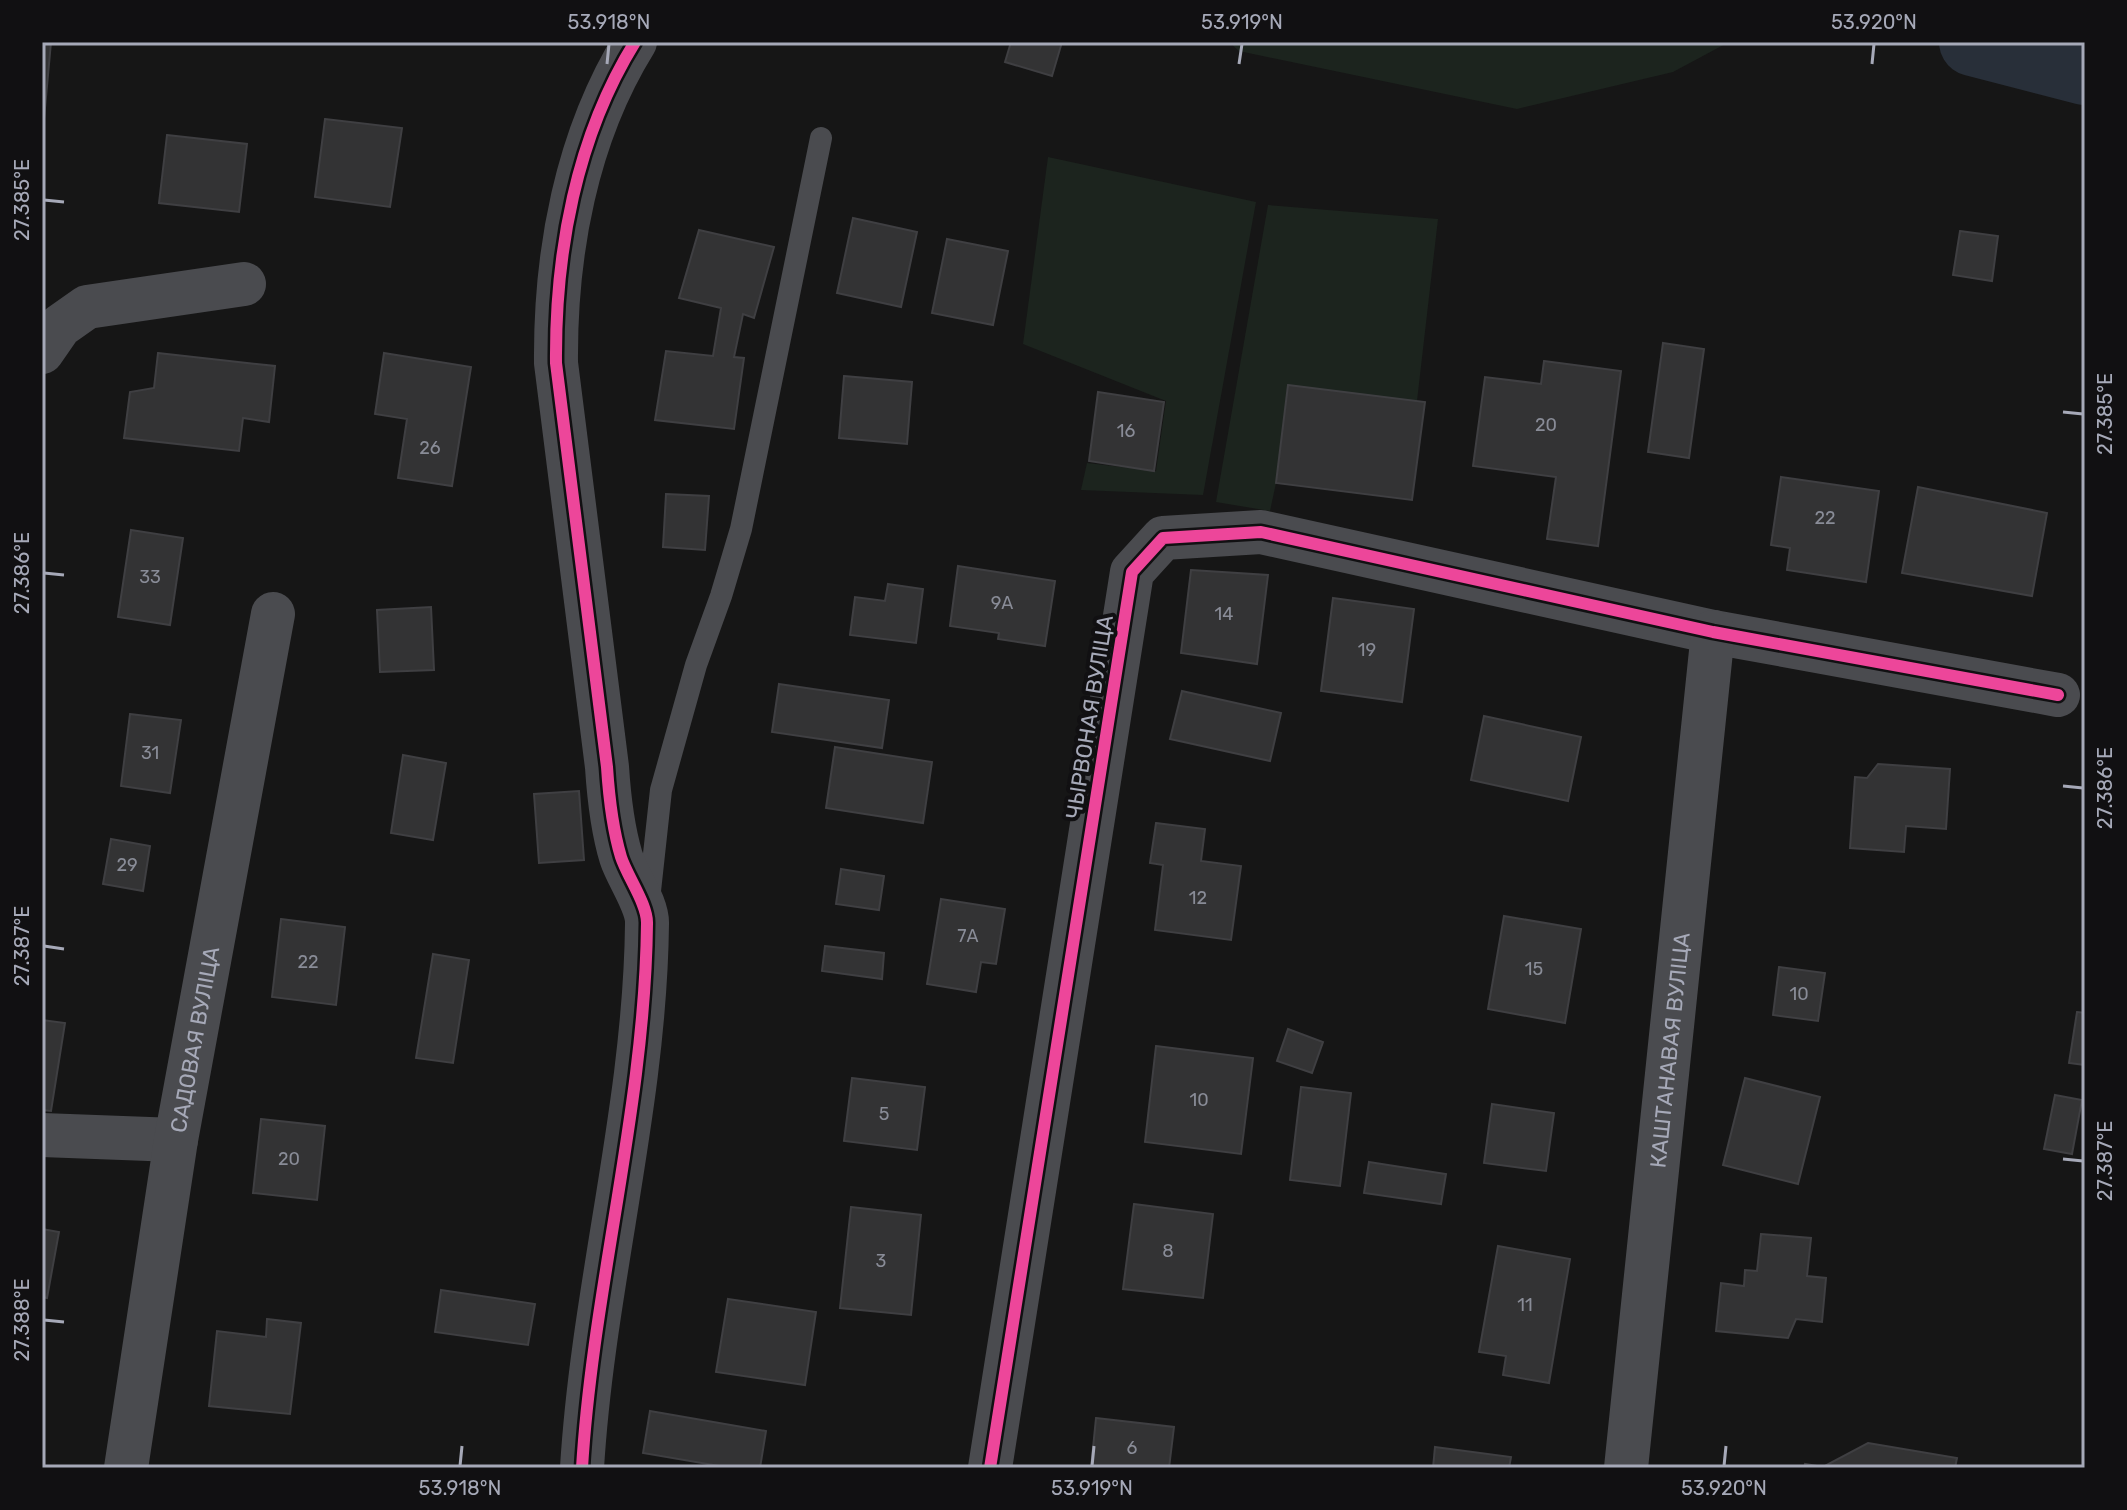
<svg xmlns="http://www.w3.org/2000/svg" width="2127" height="1510" viewBox="0 0 2127 1510" font-family="Rubik,sans-serif">
  <style>
    .green { fill: #1c241e }
    .lines { fill: none; stroke-linecap: round; stroke-linejoin: round }
    .river { stroke: #282f39; stroke-width: 68 }
    .building { fill: #333334; stroke: #3f3f42; stroke-width: 2 }
    .lane { stroke: #4a4b4f; stroke-width: 22 }
    .street { stroke: #4a4b4f; stroke-width: 44 }
    .cycleway-casing { stroke: #111012; stroke-width: 17 }
    .cycleway { stroke: #ed469a; stroke-width: 12 }
    .ticks { fill: none; stroke: #a6a9b8; stroke-width: 3 }
    .labels { text-anchor: middle; stroke-width: 8; stroke-linejoin: round; paint-order: stroke }
    .number-label { font-size: 18px; fill: #898c97 }
    .street-label { font-size: 22px; fill: #a6a9b8; stroke: #111012 }
    .neatline { fill: none; stroke: #a6a9b8; stroke-width: 3 }
    .ticks-label { font-size: 20px; text-anchor: middle; fill: #a6a9b8 }
  </style>
  <rect width="100%" height="100%" fill="#161616"/>
  <!-- green -->
  <path class="green" d="M1229,42h500l-56,30 -156,37 -278,-58z
    M1048,157l208,45 -53,293 -122,-5 6,-27 69,8 10,-70 -143,-57z
    M1268,205l170,14 -21,182 -129,-15 -12,97 -6,28 -54,-9z"/>
  <g class="lines">
    <!-- river -->
    <path class="river" d="M1973,42l112,29"/>
  </g>
  <!-- building -->
  <path class="building" d="M42,42h9l-9,99z
    M1011,42h51l-10,34 -47,-14z
    M325,119l77,9 -12,79 -75,-10z
    M167,135l80,9 -8,68 -80,-9z
    M853,218l64,14 -16,75 -64,-14z
    M699,230l75,17 -20,71 -11,-4 -9,43 10,1 -10,71 -79,-9 11,-69 47,5 8,-48 -42,-10z
    M1960,231l38,5 -6,45 -39,-6z
    M947,239l61,12 -15,74 -61,-12z
    M1663,343l41,6 -15,109 -41,-6z
    M158,353l117,13 -6,56 -26,-4 -4,33 -115,-13 6,-46 24,-4z
    M384,353l87,14 -19,119 -54,-8 9,-59 -32,-5z
    M1544,361l77,10 -23,175 -51,-7 9,-62 -83,-11 12,-89 56,7z
    M844,376l68,6 -5,62 -68,-6z
    M1288,385l137,17 -13,98 -136,-17z
    M1098,392l66,10 -10,69 -65,-10z
    M1781,477l98,14 -13,91 -79,-12 3,-22 -19,-3z
    M1918,487l129,26 -15,83 -130,-23z
    M666,494l43,2 -4,54 -42,-3z
    M131,530l52,8 -13,87 -52,-8z
    M958,566l97,15 -10,65 -47,-7 1,-6 -49,-7z
    M1191,570l77,5 -11,89 -76,-11z
    M888,584l35,5 -7,54 -66,-8 5,-38 30,4z
    M1333,598l81,11 -12,93 -81,-11z
    M431,607l3,63 -54,2 -3,-62z
    M779,684l110,16 -7,48 -110,-16z
    M1182,691l99,22 -11,48 -100,-22z
    M130,714l51,6 -11,73 -49,-7z
    M1484,716l97,21 -13,64 -97,-21z
    M835,747l97,15 -9,61 -97,-15z
    M403,755l43,8 -13,77 -42,-7z
    M1878,764l72,5 -4,60 -40,-3 -2,26 -54,-4 5,-71 12,1z
    M579,791l5,69 -45,3 -5,-69z
    M1156,823l49,6 -4,32 40,5 -10,74 -76,-10 8,-65 -13,-2z
    M111,839l39,7 -7,45 -40,-7z
    M841,869l43,7 -5,34 -43,-6z
    M941,899l64,10 -9,55 -15,-2 -5,30 -49,-8z
    M1504,916l77,13 -16,94 -77,-14z
    M281,919l64,8 -9,78 -64,-8z
    M825,946l59,7 -2,26 -60,-8z
    M433,954l36,6 -16,103 -37,-5z
    M1779,967l46,6 -7,48 -45,-6z
    M2077,1012l8,1v52l-16,-2z
    M42,1020l23,3 -14,88 -9,-1z
    M1288,1029l35,13 -11,31 -35,-12z
    M1156,1046l97,12 -12,96 -96,-12z
    M852,1078l73,9 -8,63 -73,-9z
    M1745,1078l75,19 -22,87 -75,-19z
    M1301,1087l50,6 -11,93 -50,-6z
    M2055,1095l27,5 -10,54 -28,-5z
    M1492,1104l62,9 -8,58 -62,-8z
    M261,1119l64,7 -8,74 -64,-7z
    M1369,1162l77,12 -5,30 -77,-11z
    M1134,1204l79,10 -10,84 -80,-9z
    M851,1207l70,8 -10,100 -71,-7z
    M42,1229l17,3 -12,66 -5,-1z
    M1761,1234l50,4 -4,38 19,2 -4,44 -26,-3 -8,19 -72,-7 5,-48 23,3 1,-16 12,1z
    M1498,1246l72,13 -21,124 -46,-8 3,-19 -27,-4z
    M441,1290l94,14 -7,41 -93,-13z
    M728,1299l88,13 -11,73 -89,-13z
    M267,1319l34,4 -11,91 -81,-8 8,-75 49,6z
    M650,1411l116,20 -6,37h-29l-88,-15z
    M1096,1418l78,9 -5,41h-78z
    M1868,1443l89,15 -2,10h-151l1,-4 18,3z
    M1435,1447l76,10 -2,11h-76z"/>
  <g class="lines">
    <!-- lane -->
    <path class="lane" d="M649,900l12,-110 35,-125 25,-69 20,-67 80,-391"/>
    <!-- street -->
    <g class="street">
      <path d="M42,352l18,-26 27,-19 157,-23"/>
      <path d="M42,1135l134,5"/>
      <path id="s1" d="M126,1468l50,-328 97,-526"/>
      <path d="M582,1468c11,-182 63,-361 65,-544 1,-19 -20,-48 -26,-67 -9,-30 -12,-59 -14,-90l-51,-404c-1,-110 20,-226 79,-321"/>
      <path d="M990,1468l142,-896 31,-34 98,-6 452,100 345,63"/>
      <path id="s2" d="M1626,1468l87,-836"/>
    </g>
    <defs>
      <path id="cycleway" d="M582,1468c11,-182 63,-361 65,-544 1,-19 -20,-48 -26,-67 -9,-30 -12,-59 -14,-90l-51,-404c-1,-110 20,-226 79,-321
        M990,1468l142,-896 31,-34 98,-6 452,100 345,63"/>
    </defs>
    <!-- cycleway casing -->
    <use href="#cycleway" class="cycleway-casing"/>
    <!-- cycleway -->
    <use href="#cycleway" class="cycleway"/>
  </g>
  <!-- ticks -->
  <path class="ticks" d="M607,64l2,-20M1239,64l3,-20M1872,64l2,-20M44,200l20,2M2063,412l20,2M44,573l20,2M2063,786l20,2M44,946l20,3M2063,1159l20,2M44,1320l20,2M460,1466l2,-20M1092,1466l2,-20M1724,1466l2,-20"/>
  <g class="labels">
    <!-- number labels -->
    <g class="number-label">
      <text x="1546" y="431">20</text>
      <text x="1126" y="437">16</text>
      <text x="430" y="454">26</text>
      <text x="1825" y="524">22</text>
      <text x="150" y="583">33</text>
      <text x="1002" y="609">9А</text>
      <text x="1224" y="620">14</text>
      <text x="1367" y="656">19</text>
      <text x="150" y="759">31</text>
      <text x="127" y="871">29</text>
      <text x="1198" y="904">12</text>
      <text x="968" y="942">7А</text>
      <text x="308" y="968">22</text>
      <text x="1534" y="975">15</text>
      <text x="1799" y="1000">10</text>
      <text x="1199" y="1106">10</text>
      <text x="884" y="1120">5</text>
      <text x="289" y="1165">20</text>
      <text x="1168" y="1257">8</text>
      <text x="881" y="1267">3</text>
      <text x="1525" y="1311">11</text>
      <text x="1132" y="1454">6</text>
    </g>
    <!-- street labels -->
    <g class="street-label">
      <text transform="translate(1089 717) rotate(-81)" y="8">ЧЫРВОНАЯ ВУЛІЦА</text>
      <text dy="8" stroke="none"><textPath href="#s1" startOffset="434">САДОВАЯ ВУЛІЦА</textPath></text>
      <text dy="8" stroke="none"><textPath href="#s2" startOffset="420">КАШТАНАВАЯ ВУЛІЦА</textPath></text>
    </g>
  </g>
  <!-- border -->
  <rect width="2127" height="1510" fill="none" stroke="#111012" stroke-width="88"/>
  <rect x="44" y="44" width="2039" height="1422" class="neatline"/>
  <g class="ticks-label">
    <text x="609" y="29">53.918°N</text>
    <text x="1242" y="29">53.919°N</text>
    <text x="1874" y="29">53.920°N</text>
    <text transform="translate(22 200) rotate(-90)" y="7">27.385°E</text>
    <text transform="translate(2105 414) rotate(-90)" y="7">27.385°E</text>
    <text transform="translate(22 573) rotate(-90)" y="7">27.386°E</text>
    <text transform="translate(2105 788) rotate(-90)" y="7">27.386°E</text>
    <text transform="translate(22 946) rotate(-90)" y="7">27.387°E</text>
    <text transform="translate(2105 1161) rotate(-90)" y="7">27.387°E</text>
    <text transform="translate(22 1320) rotate(-90)" y="7">27.388°E</text>
    <text x="460" y="1495">53.918°N</text>
    <text x="1092" y="1495">53.919°N</text>
    <text x="1724" y="1495">53.920°N</text>
  </g>
</svg>
